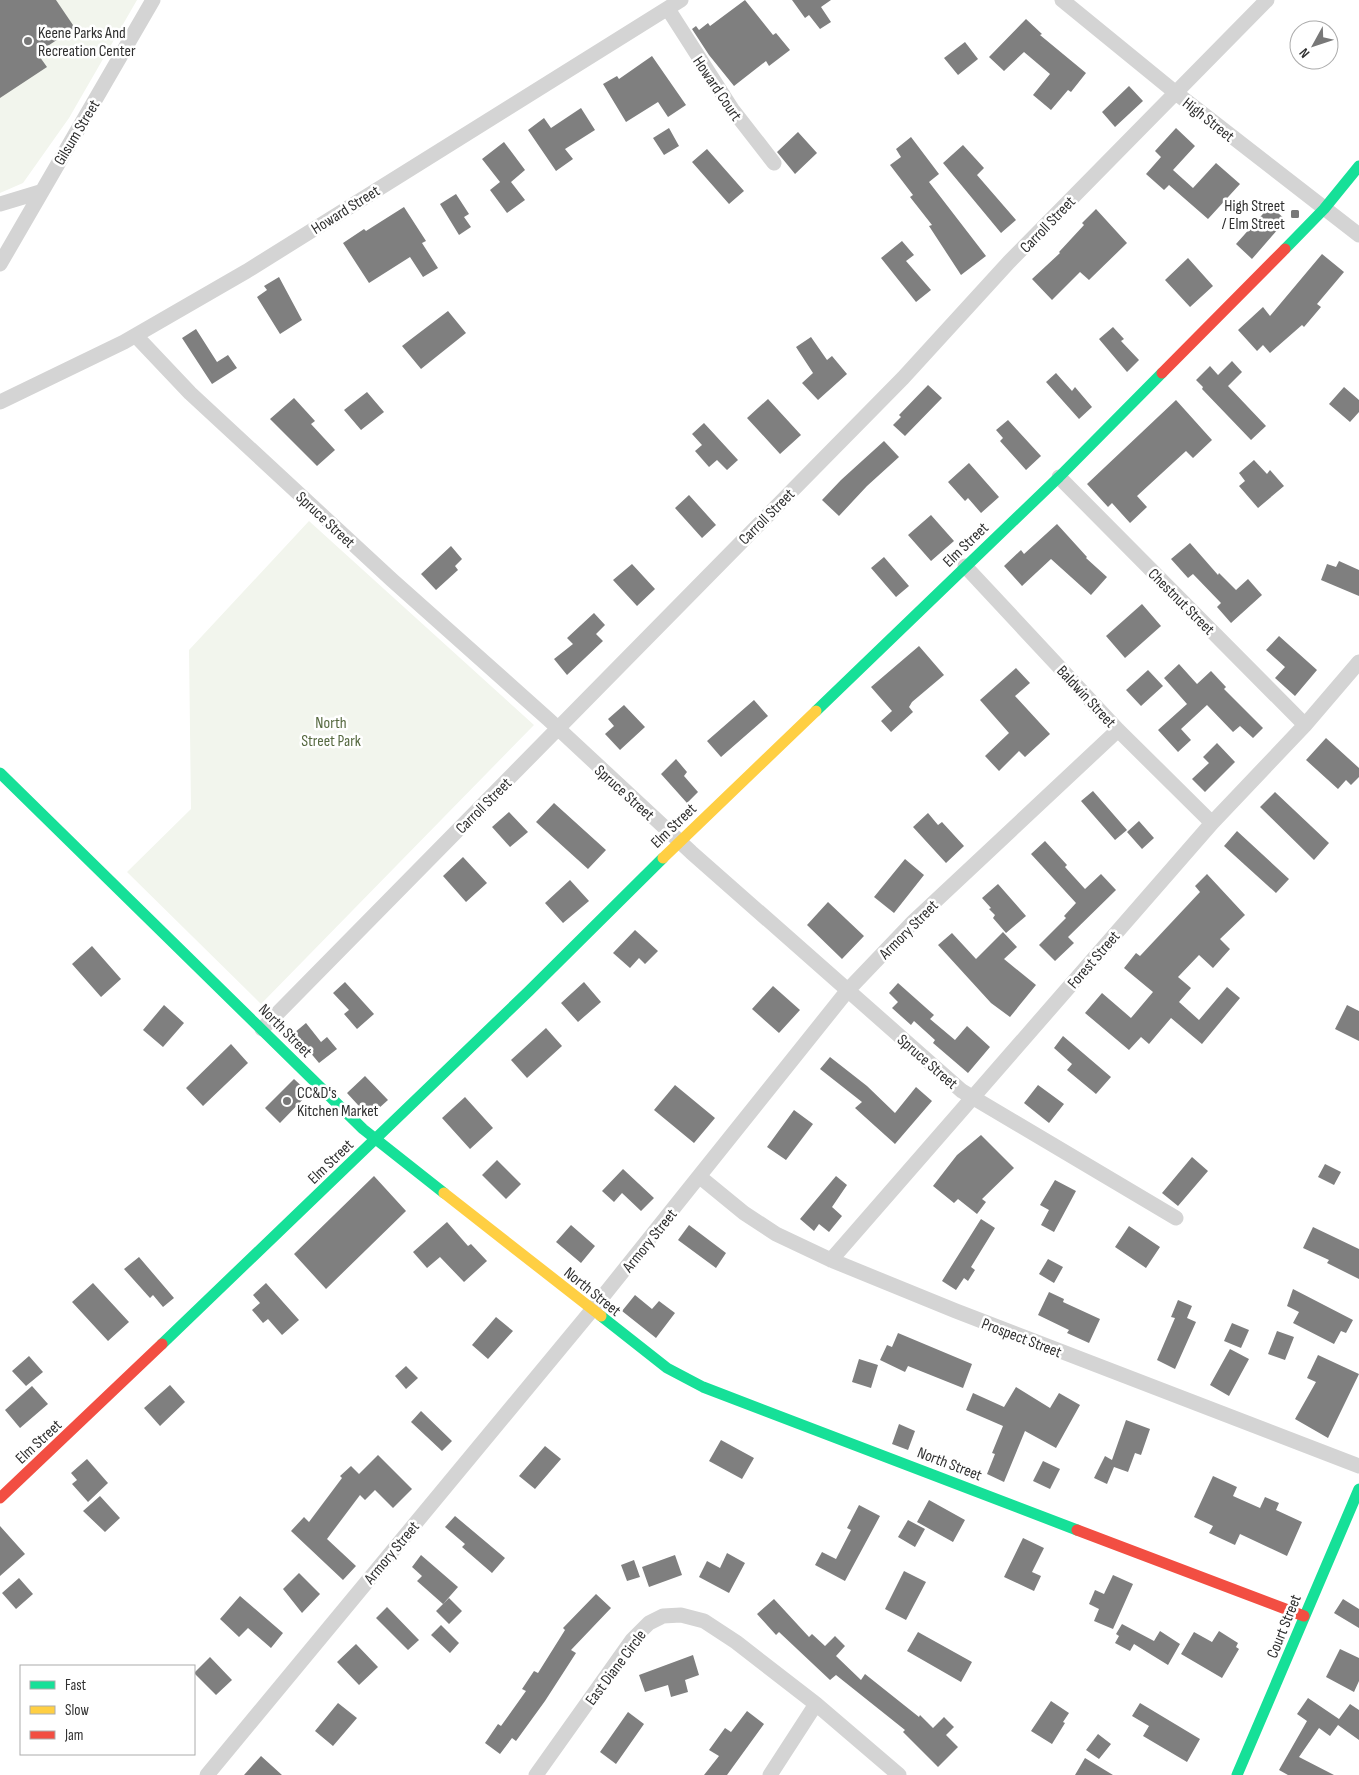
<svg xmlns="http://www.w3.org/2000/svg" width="1359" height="1775" viewBox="0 0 1359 1775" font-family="'Sofia Sans Condensed',sans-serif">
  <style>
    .green { fill: #f2f5ed }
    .building { fill: #7f7f7f }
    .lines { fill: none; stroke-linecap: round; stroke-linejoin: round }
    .street { stroke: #d4d4d4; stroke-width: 15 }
    .fast { stroke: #16e098; stroke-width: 11 }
    .slow { stroke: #ffcf43; stroke-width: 11 }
    .jam { stroke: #f24e42; stroke-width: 11 }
    .poi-dot { fill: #787878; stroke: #fff; stroke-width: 2 }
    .labels { text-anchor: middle; stroke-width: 5; stroke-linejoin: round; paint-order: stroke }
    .poi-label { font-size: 16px; fill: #303030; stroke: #fff; text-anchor: start }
    .street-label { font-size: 16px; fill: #303030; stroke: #fff }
    .park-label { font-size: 16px; fill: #566940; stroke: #fff }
  </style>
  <rect width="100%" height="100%" fill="#fff"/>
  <!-- green -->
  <path class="green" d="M0,0h137l-68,118 -46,65 -23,10z
    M309,521l225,204 -273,279 -134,-132 64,-63 -2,-159z"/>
  <!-- building -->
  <path class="building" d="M0,0h56l19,28 -38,25 10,14 -47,31z
    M745,0l28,35 3,-2 14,17 -21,16 -3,-5 -32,25 -25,-31 -17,-26 4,-3 3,4 9,-7 2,3z
    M792,0h39l-10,7 10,15 -11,7 -11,-14 -4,3z
    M1026,19l16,15 -2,1 46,38 -15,19 -3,-2 -17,20 -18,-15 17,-21 -26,-22 -20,19 -15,-14z
    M965,42l13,17 -20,16 -14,-17z
    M652,56l34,49 -18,12 -10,-15 -32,20 -23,-38 14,-8 2,3z
    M1129,86l14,15 -28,26 -13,-15z
    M581,108l14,22 -30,19 8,10 -17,12 -28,-41 16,-12 7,10z
    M669,128l10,18 -15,9 -11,-17z
    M1176,128l19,18 -22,24 20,18 23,-25 24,21 -32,35 -39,-34 -5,5 -18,-16 15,-17 -6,-6z
    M798,132l19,21 -22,21 -18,-22z
    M911,137l28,37 -10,8 57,74 -25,19 -32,-49 3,-1 -22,-28 3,-2 -23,-30 11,-8 -5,-8z
    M504,142l21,28 -14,12 14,18 -18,13 -17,-23 10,-8 -18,-23z
    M963,145l21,23 -7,7 39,45 -15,13 -58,-70z
    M707,149l37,42 -15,13 -37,-42z
    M456,194l13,20 -5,3 7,10 -12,8 -19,-31z
    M1270,206l16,14 -34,39 -16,-15z
    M404,207l22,34 -4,2 16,25 -15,9 -13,-20 -41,26 -26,-40 21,-14 2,2z
    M1096,209l31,34 -38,37 -9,-8 -28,28 -20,-21 28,-26 -1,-1 25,-27 -2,-2z
    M902,241l12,14 -8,6 25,29 -15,12 -35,-44z
    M1322,254l22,18 -27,32 4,3 -17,20 -2,-2 -32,28 -7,-8 -6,6 -19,-21 25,-23 7,9z
    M1188,258l25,28 -23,21 -25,-27z
    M279,277l23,43 -22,14 -23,-37 10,-7 -3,-4z
    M448,311l18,22 -45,36 -19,-23z
    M1113,327l11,12 -3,2 18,19 -12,12 -28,-33z
    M196,329l21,33 11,-7 9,13 -25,16 -30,-46z
    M811,337l16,23 5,-4 15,18 -29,26 -16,-17 11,-10 -17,-26z
    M1232,361l10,11 -14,14 38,40 -15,14 -49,-51 1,-2 -7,-7 14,-14 8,9z
    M1056,373l16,18 3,-4 17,20 -13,12 -33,-37z
    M928,385l14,13 -37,38 -12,-11 8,-8 -2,-2z
    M1344,387l15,13v12l-9,10 -21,-18z
    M367,392l17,20 -23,18 -17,-20z
    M294,398l21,23 -4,3 24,26 -18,16 -47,-47z
    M768,399l33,36 -21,19 -33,-36z
    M1176,400l36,40 -19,18 -7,-7 -49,45 10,11 -17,16 -18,-20 -4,4 -21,-23z
    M1008,420l33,36 -15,14 -26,-29 3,-3 -7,-8z
    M704,423l34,37 -11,10 -10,-10 -8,7 -14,-16 7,-6 -10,-11z
    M884,441l15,16 -32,29 -28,30 -17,-16 19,-20z
    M1254,460l13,14 3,-4 14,16 -26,22 -19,-22 6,-5 -6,-8z
    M969,463l30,34 -18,16 -13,-15 -3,3 -17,-19z
    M689,495l27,30 -14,13 -27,-30z
    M931,515l23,26 -23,20 -23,-26z
    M1057,524l30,33 -1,1 21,19 -16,18 -40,-36 -29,27 -18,-20 17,-16 3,4z
    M1190,543l28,32 1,-2 17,17 12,-11 14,16 -31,28 -14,-16 4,-4 -28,-29 -5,4 -17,-19z
    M451,546l11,13 -7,7 3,4 -22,20 -15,-16z
    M884,557l25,29 -13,11 -25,-29z
    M1339,561l20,9v26l-38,-16 6,-16 9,3z
    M632,564l23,25 -18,17 -24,-26z
    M1142,604l19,22 -36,32 -19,-22z
    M594,613l11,12 -9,9 7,7 -36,34 -13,-16 19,-15 -6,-6z
    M1279,636l38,34 -22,26 -20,-18 10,-11 -19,-17z
    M919,646l25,29 -32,27 -3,5 4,5 -22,20 -10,-11 11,-10 -21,-24z
    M1179,664l18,20 14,-13 15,16 -2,2 39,39 -10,10 -13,-12 -7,6 -26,-27 -26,24 10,11 -13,12 -20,-22 29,-26 -23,-26z
    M1016,668l14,15 -15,13 35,38 -25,23 -6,-6 -20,20 -14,-15 24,-23 -29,-33z
    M1148,670l15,16 -22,20 -15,-16z
    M754,700l14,16 -47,41 -14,-16z
    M624,705l21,22 -25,23 -15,-16 9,-8 -6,-7z
    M1326,738l33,30v9l-8,8 -5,-5 -8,9 -32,-29z
    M1217,743l18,19 -30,30 -13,-13 17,-16 -6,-6z
    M676,759l11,13 -3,4 14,16 -11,11 -26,-29z
    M1093,791l34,39 -12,10 -34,-39z
    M1275,792l54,51 -15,17 -54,-53z
    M554,803l52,47 -18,19 -52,-47z
    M509,812l19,20 -18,15 -18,-20z
    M928,813l10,12 4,-3 22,24 -18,17 -33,-36z
    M1139,821l15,17 -12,11 -15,-17z
    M1237,831l52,48 -13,14 -52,-47z
    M1045,841l22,24 -2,2 20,22 16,-15 15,16 -48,47 6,6 -19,18 -16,-16 27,-27 -2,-2 12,-13 -45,-49z
    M463,857l24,26 -21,19 -23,-26z
    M905,859l19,16 -30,38 -20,-16z
    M1207,874l38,41 -25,24 10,10 -17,19 -14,-13 -21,22 13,11 -12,14 20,18 28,-33 13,11 -38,46 -31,-26 -22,26 -8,-7 -12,13 -44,-37 17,-20 29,25 22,-26 -29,-24 12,-15 4,3 60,-64 -5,-6z
    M570,880l19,21 -26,22 -18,-20z
    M998,884l28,32 -20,17 -13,-15 2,-3 -6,-6 2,-1 -9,-10z
    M828,902l36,34 -22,23 -35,-34z
    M635,930l23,21 -13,13 -6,-6 -9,10 -17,-15z
    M1003,932l14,15 -13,12 32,26 -26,32 -19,-14 -53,-58 14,-12 24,26z
    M92,946l29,33 -20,18 -29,-33z
    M345,982l29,32 -17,15 -13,-15 5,-4 -16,-17z
    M584,982l17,20 -23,20 -17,-19z
    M898,983l36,32 -4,4 25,21 12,-14 23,21 -22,26 -35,-30 2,-3 -21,-19 -3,4 -19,-17 6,-6 -9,-9z
    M773,986l27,24 -21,23 -27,-24z
    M164,1005l20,18 -21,24 -20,-17z
    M1347,1005l12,6v30l-24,-12z
    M306,1023l15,19 6,-5 10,12 -18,14 -25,-30z
    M546,1028l16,18 -35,32 -16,-18z
    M1063,1036l48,41 -15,17 -29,-24 5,-6 -18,-16z
    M231,1044l17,19 -45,43 -17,-18z
    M830,1057l37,29 28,27 21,-26 16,14 -37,43 -40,-36 7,-6 -42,-33z
    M365,1076l23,24 -19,17 -22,-24z
    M294,1079l15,14 -29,30 -15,-15z
    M675,1085l40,33 -21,25 -40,-33z
    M1038,1085l26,19 -15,19 -25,-20z
    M465,1097l28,31 -23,21 -28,-31z
    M794,1110l19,14 -27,36 -19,-13z
    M981,1135l33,33 -32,31 4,3 -9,12 -19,-15 -4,4 -21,-17 24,-31z
    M1192,1157l16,14 -30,35 -16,-13z
    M497,1160l24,24 -15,15 -24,-24z
    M1325,1164l16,8 -7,13 -16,-8z
    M623,1169l31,29 -13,13 -19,-18 -8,9 -12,-11z
    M374,1176l32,35 -80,78 -32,-35z
    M836,1176l11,9 -15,22 10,9 -13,16 -10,-8 -5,7 -14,-12z
    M1055,1180l21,11 -22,41 -13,-7 8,-15 -9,-5z
    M981,1219l14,9 -24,39 4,3 -7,11 -4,-3 -8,12 -14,-9z
    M447,1222l21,24 3,-2 16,17 -23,21 -24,-25 -13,11 -14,-16z
    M571,1225l24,21 -14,17 -25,-21z
    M689,1225l37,28 -10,15 -38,-28z
    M1129,1226l31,21 -14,21 -31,-21z
    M1313,1227l46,22v30l-32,-16 2,-3 -26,-12z
    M139,1257l35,41 -11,9 -10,-12 -3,3 -26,-29z
    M1048,1259l15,8 -9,16 -15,-9z
    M93,1283l36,39 -21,19 -36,-39z
    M266,1283l33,37 -17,15 -14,-16 -5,4 -11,-13 8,-7 -7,-8z
    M1293,1289l60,31 -7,13 -5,-2 -7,13 -41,-21 6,-11 -12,-6z
    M1049,1292l15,7 -1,3 37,17 -11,24 -22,-10 2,-3 -31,-15z
    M635,1295l17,14 7,-8 16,12 -19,25 -34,-27z
    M1178,1300l14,6 -5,12 9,4 -21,47 -18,-9 18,-42 -4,-1z
    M496,1317l17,14 -25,28 -16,-14z
    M1232,1323l17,7 -8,18 -17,-7z
    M1277,1331l17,6 -9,23 -17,-6z
    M898,1333l74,31 -9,24 -55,-22 -3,6 -25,-12 7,-15 5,2z
    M1230,1349l19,10 -20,37 -19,-11z
    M1318,1355l41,19 -31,64 -33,-19 21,-37 -9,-4z
    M29,1356l14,16 -17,14 -14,-15z
    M859,1359l19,6 -7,23 -19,-6z
    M406,1366l12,12 -12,11 -11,-13z
    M170,1385l15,17 -25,24 -16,-18z
    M32,1386l16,18 -28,24 -15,-18z
    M1016,1387l34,21 9,-15 21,12 -24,43 -31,-17 -21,51 -17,-8 8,-20 -3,-1 11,-27 -37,-16 7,-17 31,14z
    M421,1411l31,30 -10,10 -31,-29z
    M1126,1420l24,9 -9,26 -6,-2 -7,19 -14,-5 -7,17 -13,-6 11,-22 7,4z
    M899,1424l16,7 -7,19 -16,-6z
    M721,1440l33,18 -12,21 -33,-18z
    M545,1446l16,13 -26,30 -16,-13z
    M378,1455l34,34 -19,19 -18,-18 -10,10 -5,-5 -33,44 29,27 -13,14 -52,-49 13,-14 5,5 33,-44 -2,-2 11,-10 8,8z
    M87,1459l21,24 -20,19 -16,-18 5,-4 -6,-7z
    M1043,1461l17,8 -10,20 -17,-8z
    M1213,1476l24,11 -4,9 27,12 5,-11 14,6 -3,7 26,12 -15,34 -47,-22 -5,11 -26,-12 4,-7 -19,-9z
    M100,1496l20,22 -15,14 -22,-21z
    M929,1500l36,20 -12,22 -36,-20z
    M859,1505l21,11 -35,65 -30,-16 7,-13 14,7 15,-29 -4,-2z
    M455,1516l50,42 -13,15 -30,-26 3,-3 -20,-17z
    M908,1520l17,9 -10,18 -17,-10z
    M0,1526l25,28 -25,22z
    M1023,1538l21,10 -12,24 9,4 -7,15 -30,-14z
    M727,1553l18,10 -16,30 -30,-16 8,-16 13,7z
    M421,1555l37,32 -15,17 -26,-23 5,-5 -10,-9z
    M675,1555l7,20 -33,12 -7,-20z
    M634,1560l6,17 -13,4 -6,-16z
    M904,1571l22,11 -20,38 -21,-11z
    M299,1573l21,21 -18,19 -19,-24z
    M1113,1575l20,9 -20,45 -19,-8 5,-12 -10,-5 6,-14 9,4z
    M19,1578l14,16 -17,15 -14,-16z
    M596,1594l15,14 -40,42 5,3 -31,48 -29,40 -4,-3 -12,16 -15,-11 13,-19 3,2 25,-35 -4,-2 12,-18 4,2 27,-43 -2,-2z
    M240,1596l43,37 -12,15 -23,-20 -9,9 -19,-18z
    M449,1598l13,13 -13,13 -13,-13z
    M774,1599l35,38 3,-3 13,12 10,-10 10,10 -9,10 25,24 4,-6 54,43 1,-2 13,13 11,-11 10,10 -8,8 12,12 -20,20 -35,-35 2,-2 -69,-55 -6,5 -51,-48 -3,3 -19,-21z
    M1343,1599l16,10v19l-25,-15z
    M387,1607l32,33 -11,10 -32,-32z
    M1122,1624l32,17 6,-10 20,13 -12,21 -34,-21 -4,7 -15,-8 4,-7 -3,-2z
    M441,1625l18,18 -9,10 -19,-18z
    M1219,1631l19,12 -2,4 3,2 -17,29 -41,-24 13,-22 18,10z
    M918,1632l54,30 -11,20 -54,-31z
    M356,1644l22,23 -19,18 -22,-23z
    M1340,1649l19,9v23l-5,11 -28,-15z
    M693,1655l6,20 -14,5 3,12 -17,5 -3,-12 -23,7 -6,-17z
    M210,1657l22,23 -16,15 -22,-22z
    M1308,1698l31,21 11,-15 9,6v30l-21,-15 -8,11 -11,-8 -20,29 35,18h-46l-9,-5 28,-49 -10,-7z
    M1051,1701l18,12 -6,9 2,1 -13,21 -21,-13z
    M338,1703l19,15 -24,28 -18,-15z
    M1140,1703l60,36 -13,23 -44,-26 6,-10 -17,-10z
    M747,1711l17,13 -37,51h-23l15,-19 -10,-6 16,-22 6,4z
    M628,1712l16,12 -28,40 -16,-12z
    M1098,1734l13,10 -12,15 -13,-9z
    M261,1756l21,19h-38z
    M1085,1758l28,17h-38z"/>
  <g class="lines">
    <!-- street -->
    <path class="street" d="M1062,0l114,93 183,142
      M668,9l64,100 42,54
      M0,204l40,-12
      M0,264l153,-264
      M136,336l54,57 202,187 156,139 143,133 271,239 214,127
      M0,402l124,-60 123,-71 434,-271
      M1059,477l246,248
      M965,566l153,164 94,93
      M262,1029l641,-651 106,-116 258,-262
      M700,1177l44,36 32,21 55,26 125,51 403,155
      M831,1260l381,-437 93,-98 54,-63
      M207,1775l385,-465 256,-320 65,-68 205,-192
      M536,1775l96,-135 17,-17 14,-7 18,-1 23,6 32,21 80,62 83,71
      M770,1775l46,-71"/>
    <!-- fast -->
    <path class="fast" d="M1285,249l39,-40 35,-43
      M816,711l243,-234 103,-104
      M0,773l363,356 81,64
      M601,1316l66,52 36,19 374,143
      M162,1344l367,-353 134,-133
      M1237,1775l122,-286"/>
    <!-- slow -->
    <path class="slow" d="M663,858l153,-147
      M444,1193l157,123"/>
    <!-- jam -->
    <path class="jam" d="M1162,373l123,-124
      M0,1498l162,-154
      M1077,1530l227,86"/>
  </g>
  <!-- markers -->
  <g class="poi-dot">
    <circle cx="28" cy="41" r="5"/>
    <rect x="1290" y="209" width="10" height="10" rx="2.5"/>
    <circle cx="287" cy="1101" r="5"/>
  </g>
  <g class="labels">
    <!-- poi labels -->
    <g class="poi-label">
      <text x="38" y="38">Keene Parks And<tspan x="38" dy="18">Recreation Center</tspan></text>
      <text x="1285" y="211" text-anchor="end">High Street<tspan x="1285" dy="18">/ Elm Street</tspan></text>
      <text x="297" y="1098">CC&amp;D's<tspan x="297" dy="18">Kitchen Market</tspan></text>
    </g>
    <!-- street labels -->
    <g class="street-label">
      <text transform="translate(718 88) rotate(56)" y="6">Howard Court</text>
      <text transform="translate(1209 119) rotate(38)" y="6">High Street</text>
      <text transform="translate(76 132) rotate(-59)" y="6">Gilsum Street</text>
      <text transform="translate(345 209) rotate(-32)" y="6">Howard Street</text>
      <text transform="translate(1047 224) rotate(-46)" y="6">Carroll Street</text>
      <text transform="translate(766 516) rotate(-45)" y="6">Carroll Street</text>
      <text transform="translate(326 519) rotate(43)" y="6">Spruce Street</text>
      <text transform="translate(965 544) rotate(-44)" y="6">Elm Street</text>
      <text transform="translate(1182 601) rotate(45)" y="6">Chestnut Street</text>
      <text transform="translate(1087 696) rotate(47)" y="6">Baldwin Street</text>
      <text transform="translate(625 792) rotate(42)" y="6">Spruce Street</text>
      <text transform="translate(483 805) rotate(-45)" y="6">Carroll Street</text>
      <text transform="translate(673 825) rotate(-44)" y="6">Elm Street</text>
      <text transform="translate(908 929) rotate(-45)" y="6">Armory Street</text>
      <text transform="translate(1093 959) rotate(-49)" y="6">Forest Street</text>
      <text transform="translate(286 1030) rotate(45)" y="6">North Street</text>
      <text transform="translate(928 1061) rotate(41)" y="6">Spruce Street</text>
      <text transform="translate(330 1161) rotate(-44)" y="6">Elm Street</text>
      <text transform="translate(649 1240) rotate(-51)" y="6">Armory Street</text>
      <text transform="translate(593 1291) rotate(39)" y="6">North Street</text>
      <text transform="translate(1022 1337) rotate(21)" y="6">Prospect Street</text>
      <text transform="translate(38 1441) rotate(-43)" y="6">Elm Street</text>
      <text transform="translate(950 1463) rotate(21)" y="6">North Street</text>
      <text transform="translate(391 1552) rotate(-50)" y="6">Armory Street</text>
      <text transform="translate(1283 1626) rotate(-68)" y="6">Court Street</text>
      <text transform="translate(615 1667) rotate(-53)" y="6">East Diane Circle</text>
    </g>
    <!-- park labels -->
    <g class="park-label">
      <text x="331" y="728">North<tspan x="331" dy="18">Street Park</tspan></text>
    </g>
  </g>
  <!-- legend -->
  <rect x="20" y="1665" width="175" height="90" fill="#ffffff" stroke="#acacac"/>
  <rect x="30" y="1681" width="25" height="8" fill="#16e098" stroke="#acacac"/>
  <text x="65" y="1690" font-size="15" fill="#303030">Fast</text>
  <rect x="30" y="1706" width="25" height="8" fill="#ffcf43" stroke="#acacac"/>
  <text x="65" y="1715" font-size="15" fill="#303030">Slow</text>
  <rect x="30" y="1731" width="25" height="8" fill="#f24e42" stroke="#acacac"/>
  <text x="65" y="1740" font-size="15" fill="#303030">Jam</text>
  <!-- north arrow -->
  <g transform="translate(1314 45) rotate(230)"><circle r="24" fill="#ffffff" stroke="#acacac"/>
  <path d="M0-4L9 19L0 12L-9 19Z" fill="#787878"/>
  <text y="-8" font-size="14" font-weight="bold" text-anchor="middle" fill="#303030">N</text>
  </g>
</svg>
